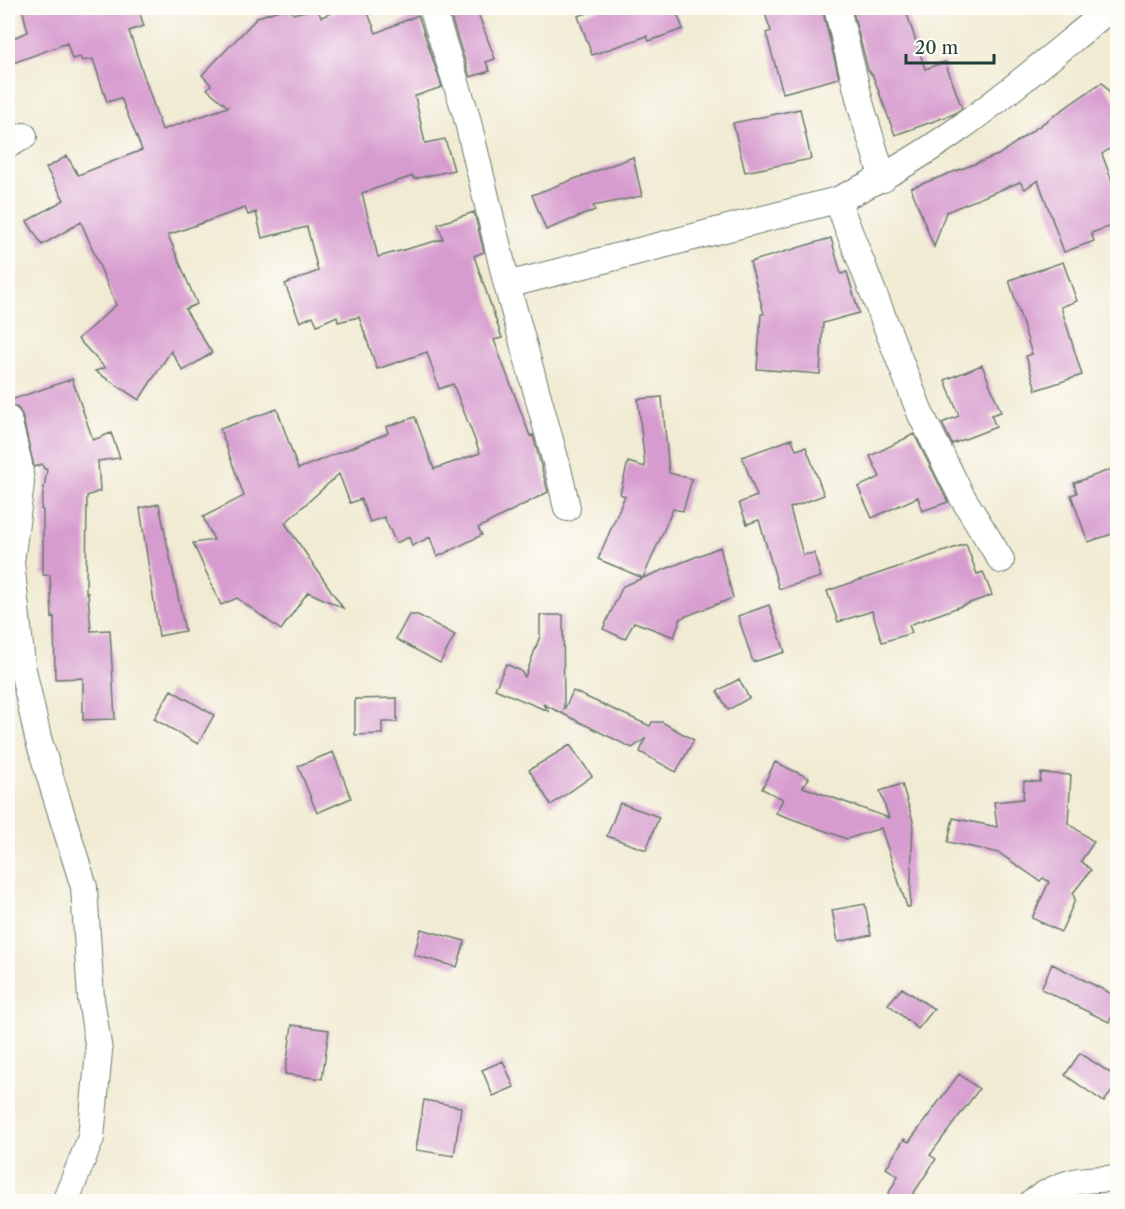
<svg xmlns="http://www.w3.org/2000/svg" width="1125" height="1209" viewBox="0 0 1125 1209" font-family="'Libre Caslon Text',serif">
  <style>
    .building { fill: #d79ccf }
    .lines { fill: none; stroke-linecap: round; stroke-linejoin: round }
    .street-casing { stroke: #687a6c; stroke-width: 28 }
    .street { stroke: #fff; stroke-width: 26 }
  </style>
  <rect width="100%" height="100%" fill="#fdfcf7"/>
  <filter id="ink" filterUnits="userSpaceOnUse"><feTurbulence type="fractalNoise" baseFrequency=".0167" numOctaves="2"/><feDisplacementMap in="SourceGraphic" scale="12" xChannelSelector="R" yChannelSelector="G"/><feConvolveMatrix kernelMatrix="1 2 1 2 8 2 1 2 1" color-interpolation-filters="sRGB"/></filter>
  <filter id="wash" filterUnits="userSpaceOnUse"><feTurbulence type="fractalNoise" baseFrequency=".008" numOctaves="4" result="noise"/><feDisplacementMap in="SourceGraphic" scale="24" xChannelSelector="R" yChannelSelector="G"/><feGaussianBlur stdDeviation="1.35" result="paint"/><feColorMatrix in="noise" values="0 0 0 0 0 0 0 0 0 0 0 0 0 0 0 0 0 1.4 0 .05"/><feComposite in="paint" operator="in"/></filter>
  <g filter="url(#wash)">
    <rect width="100%" height="100%" fill="#f1ebd3"/>
    <g id="blocks">
      <!-- building -->
      <path class="building" d="M22,8h116l6,18 -15,5 33,99 66,-23 -21,-18 4,-4 -9,-10 56,-58 27,-9h5l3,6 24,-6 4,9 24,-9h21l10,25 42,-18 24,72 -27,9 10,47 20,-4 9,31 -40,9 -1,-3 -51,17 16,64 65,-18 -5,-15 36,-12 10,40 -10,4 28,82 -8,2 36,96 3,-1 15,57 -70,36 4,7 -45,22 -7,-20 -18,9 -3,-9 -13,6 -12,-26 -14,5 -9,-23 -11,4 -11,-29 -54,49 58,85 -35,-16 -27,38 -44,-32 -16,7 -28,-62 21,-3 -11,-23 41,-21 -24,-67 57,-20 21,60 90,-36 -2,-6 29,-10 19,52 46,-16 -27,-69 -14,5 -12,-37 -50,17 -18,-52 -21,5 -1,-6 -20,9 -4,-9 -13,6 -15,-38 33,-13 -11,-44 -45,11 -6,-26 -8,3 -3,-7 -77,27 29,69 -12,5 27,44 -29,18 -12,-20 -32,49 -44,-29 10,-3 -27,-29 38,-34 -35,-83 -39,23 -15,-24 37,-21 -18,-32 21,-12 11,19 64,-25 -21,-52 -14,4 -14,-43 -11,2 -2,-4 -8,2 -5,-16 -59,22v-25l20,-8z
        M448,8h28l19,51 -9,3 4,9 -20,6z
        M602,8h73l8,21 -34,12 -2,-5 -55,19 -14,-39z
        M763,8h59l17,70 -56,15 -17,-60 5,-2z
        M852,8h53l20,61 20,-7 17,46 -8,6 -59,21 -22,-59 -5,-6z
        M1102,82l15,21v41l-15,10 16,43v27l-27,9 3,8 -30,11 -26,-72 -13,9 -5,-7 -74,30 -12,35 -23,-59 87,-33z
        M800,109l11,50 -66,13 -12,-49z
        M633,157l9,39 -49,10 2,4 -49,20 -14,-35z
        M831,238l10,36 6,-2 12,41 -36,10 -3,51 -63,-5 4,-55h3l-14,-52z
        M1063,262l14,39 -16,6 21,68 -46,15 -10,-34 6,-2 -23,-74z
        M982,365l19,47 -10,3 5,12 -44,17 -10,-21 17,-7 -14,-36z
        M72,379l21,61 18,-7 9,25 -22,3 2,30 -13,5 -1,97h2l3,38 19,-1 5,89 -32,1v-42l-28,1 -1,-62 -2,1 -2,-43h-7v-65l-2,-1 6,-40h-3l-2,-5 -8,3 -12,-52 -4,-7 -10,-4v-3z
        M662,397l7,76 23,6 -9,32 -10,-2 -30,69 77,-31 13,51 -52,20 -7,19 -40,-15 -9,17 -22,-10 20,-43 20,-8 -45,-19 27,-63 -5,-2 8,-32 17,5 -7,-68z
        M914,434l34,68 -26,9 -4,-14 -46,21 -14,-31 22,-10 -10,-21z
        M792,439l4,11 10,-3 18,48 -34,13 13,47 11,-2 7,24 -42,12 -20,-69 -12,4 -8,-21 18,-7 -15,-39z
        M1112,469l6,14v49l-30,10 -17,-47 6,-2 -3,-10z
        M159,504l26,127 -26,5 -19,-128z
        M966,544l11,30 6,-2 9,23 -83,30 3,8 -30,9 -10,-31 -34,11 -11,-31z
        M769,605l16,47 -32,10 -15,-46z
        M409,615h9l37,20 -15,28 -44,-24z
        M540,615h23l1,95 9,-19 77,35 2,-4h10l32,18 -18,32 -36,-20 5,-13 -13,9 -89,-44 5,7 -53,-22 11,-25 15,7 4,6 15,-41z
        M739,679l10,19 -21,12 -11,-19z
        M171,690l43,25 -16,29 -44,-25z
        M397,698v24h-15v12l-27,1v-36z
        M570,745l22,31 -41,29 -22,-35z
        M333,752l18,46 -34,15 -19,-47z
        M775,762l34,16 -6,9 86,31 -9,-27 22,-7 11,37 -3,86h-3l-26,-79 -34,11 -71,-26 7,-14 -21,-10z
        M1041,773l30,2 -3,48 26,19 -13,19 10,9 -18,23 2,7 -14,32 -29,-14 17,-36 -6,-4 -3,3 -41,-28 -51,-11 5,-24 44,9 -3,-25 29,-3 1,-18 16,1z
        M620,803l39,14 -13,33 -39,-14z
        M865,904l6,31 -33,7 -6,-32z
        M421,929l44,12 -8,26 -43,-12z
        M1052,964l66,33v8l-9,17 -68,-33z
        M902,988l32,21 -16,20 -30,-25z
        M292,1025l37,5 -7,49 -37,-5z
        M1080,1053l38,25v5l-14,19 -39,-27z
        M503,1061l11,26 -21,9 -11,-26z
        M959,1074l20,15 -49,66 6,4 -28,43h-24l14,-26 -12,-8 18,-29 5,3z
        M424,1100l37,7 -7,49 -38,-6z"/>
    </g>
  </g>
  <g filter="url(#ink)">
    <use href="#blocks" fill-opacity="0" stroke="#687a6c" stroke-width="1.5"/>
    <g class="lines">
      <defs>
        <path id="street" d="M432,8l34,106 41,171 51,184 9,39
          M837,8l24,98 22,73
          M8,145l16,-9
          M837,200l84,215 40,80 40,65
          M507,285l330,-85c106,-48 185,-120 274,-192
          M8,419l11,45 2,19 -10,79 11,103 16,73 46,149 7,112 8,52 -8,87 -26,64
          M1032,1202c31,-21 48,-24 86,-23"/>
      </defs>
      <!-- street casing -->
      <use href="#street" class="street-casing"/>
      <!-- street -->
      <use href="#street" class="street"/>
    </g>
  </g>
  <!-- margin -->
  <rect width="1125" height="1209" fill="none" stroke="#fdfcf7" stroke-width="30"/>
  <!-- scale -->
  <path d="M906 54v9h88v-9" fill="none" stroke="#1f3d34" stroke-width="3"/>
  <text x="915" y="54" font-size="18" fill="#1f3d34" stroke="#fdfcf7" stroke-width="4.5" paint-order="stroke">20 m</text>
</svg>
